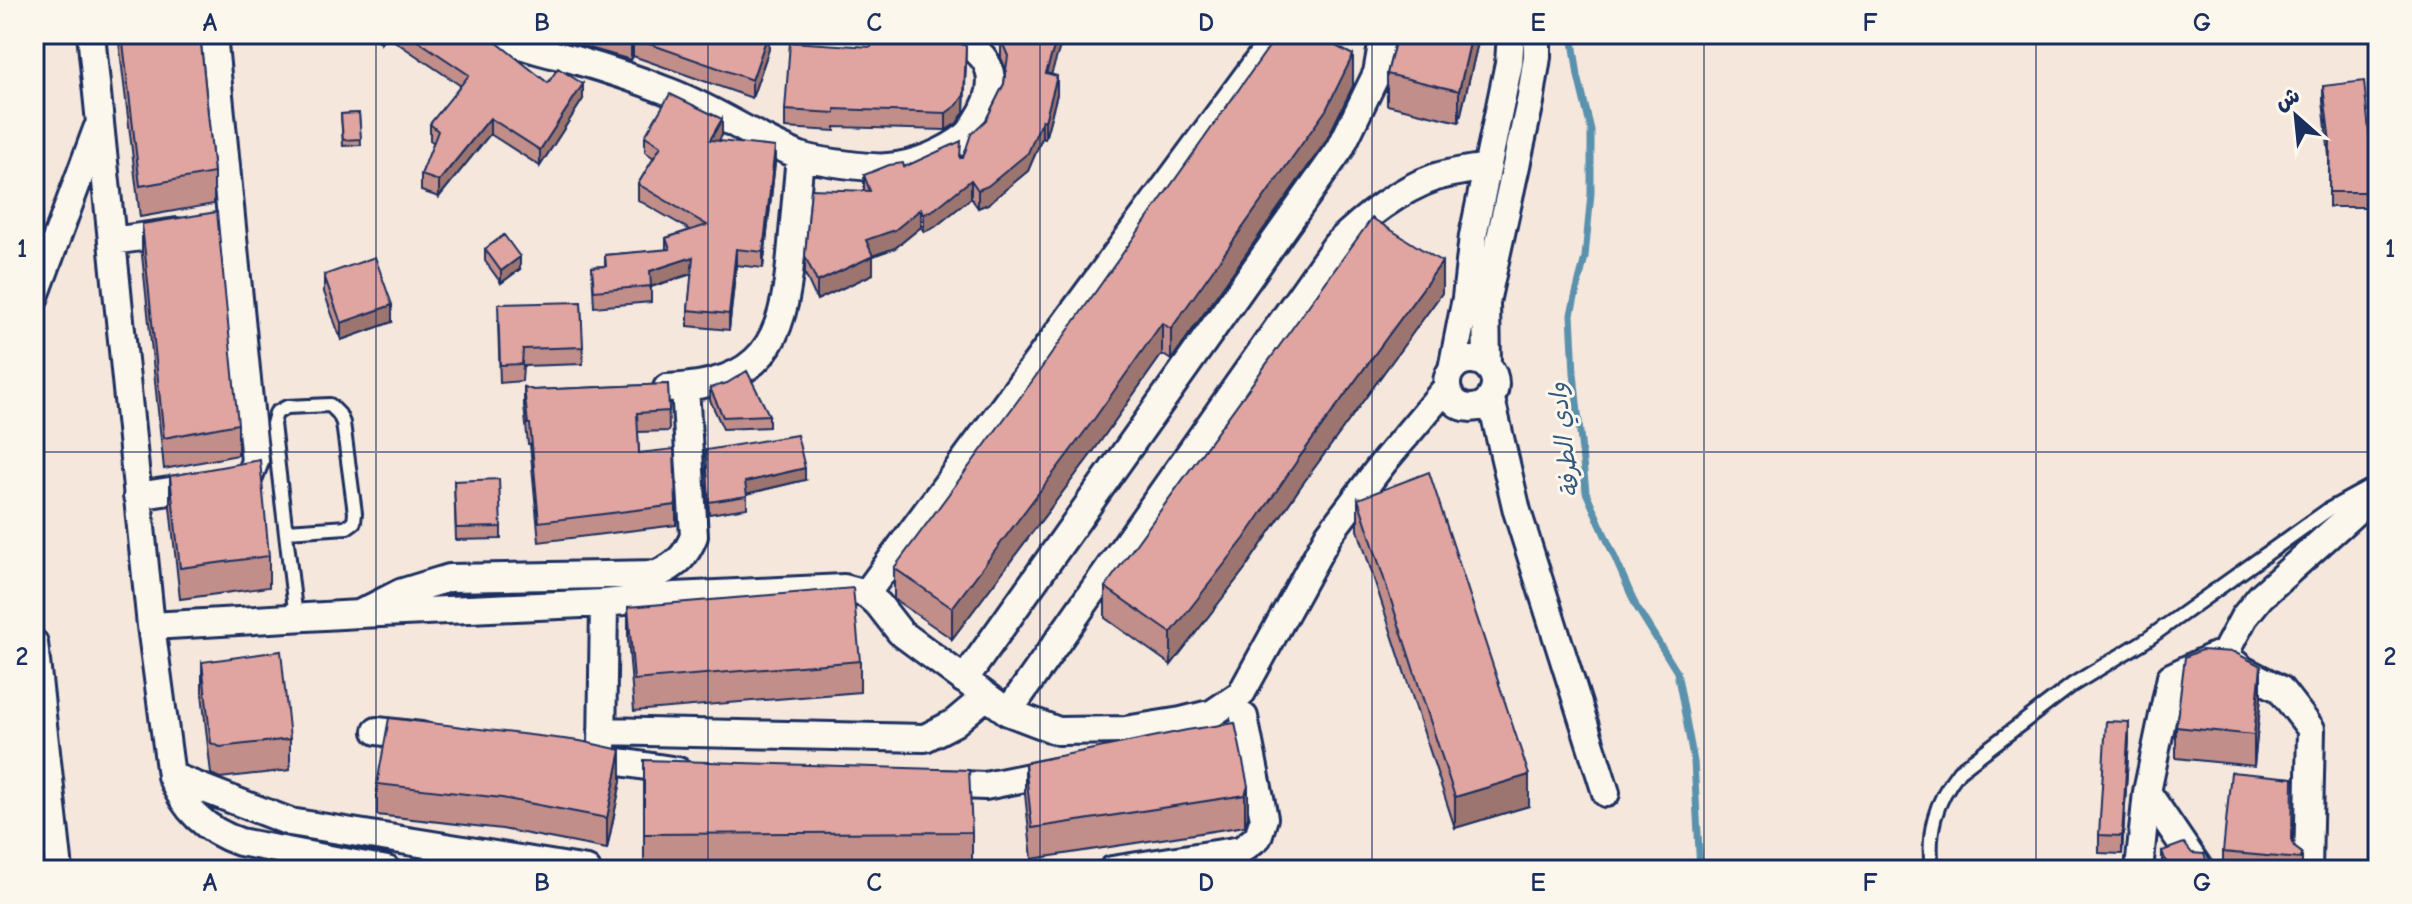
<svg xmlns="http://www.w3.org/2000/svg" width="2412" height="904" viewBox="0 0 2412 904" font-family="'Comic Neue','Playpen Sans Arabic',sans-serif">
  <style>
    .lines { fill: none; stroke-linecap: round; stroke-linejoin: round }
    .stream { stroke: #5a91ad; stroke-width: 7 }
    .service-casing { stroke: #1b2f5e; stroke-width: 18 }
    .minor-casing { stroke: #1b2f5e; stroke-width: 32 }
    .service { stroke: #fbf7ec; stroke-width: 12 }
    .minor { stroke: #fbf7ec; stroke-width: 26 }
    .wall { fill: #c18e8a; stroke: #1b2f5e; stroke-width: 2 }
    .shaded-wall { fill: #9d7470; stroke: #1b2f5e; stroke-width: 2 }
    .building { fill: #e0a5a0; stroke: #1b2f5e; stroke-width: 2 }
    .grid { fill: none; stroke: #1b2f5e; stroke-width: 2; stroke-opacity: 0.55 }
    .labels { text-anchor: middle; stroke-width: 6; stroke-linejoin: round; paint-order: stroke }
    .water-label { font-size: 24px; font-style: italic; fill: #35587f; stroke: #fbf7ec }
    .neatline { fill: none; stroke: #1b2f5e; stroke-width: 3 }
    .grid-label { font-size: 26px; text-anchor: middle; font-weight: bold; fill: #1b2f5e }
  </style>
  <rect width="100%" height="100%" fill="#f6e7dd"/>
  <filter id="ink" filterUnits="userSpaceOnUse"><feTurbulence type="fractalNoise" baseFrequency=".0125" numOctaves="2"/><feDisplacementMap in="SourceGraphic" scale="16" xChannelSelector="R" yChannelSelector="G"/><feConvolveMatrix kernelMatrix="1 2 1 2 8 2 1 2 1" color-interpolation-filters="sRGB"/></filter>
  <g filter="url(#ink)">
    <g class="lines">
      <!-- stream -->
      <path class="stream" d="M1572,34l6,42 13,54v63l-6,64 -14,57 3,59 12,119 50,114 41,66 17,90 6,108"/>
      <defs>
        <path id="service" d="M287,531l60,-4 7,-5 1,-9 -12,-90 -4,-9 -9,-9 -43,2 -11,6 -3,11 23,194
          M1932,870c-5,-39 3,-68 27,-99l113,-86 74,-45 182,-130 40,-22"/>
        <path id="minor" d="M91,34l60,592 20,150c14,34 34,54 69,66l147,28
          M500,34c22,15 50,19 75,26 31,9 62,19 92,31 46,17 86,46 131,64 15,6 74,14 90,12 27,-2 58,-15 78,-31 5,-4 8,-10 11,-15 22,-33 20,-70 -23,-80l-152,-7
          M112,241l65,-9
          M34,299l63,-170
          M1447 384a24 24 0 1 1 48 0a24 24 0 1 1-48 0Z
          M1487,364l-1,-62 44,-200 7,-45v-23
          M1452,369l14,-71 7,-62 36,-173 2,-29
          M667,388c96,-4 116,-44 124,-133 3,-33 6,-66 9,-99
          M1491,399l26,112 89,282
          M137,496l111,-17 7,-18 -42,-427
          M866,594l412,-560
          M359,614l245,-11 71,-7 169,-8 22,6 13,11 21,27 108,80 50,19 67,-1 56,-9 32,-8 28,-19 88,-160 54,-71 64,-76
          M151,626l208,-12 41,-21 49,-15 208,-4c20,-9 29,-18 37,-38l-9,-149
          M34,643l25,227
          M964,680l376,-531 37,-76 7,-39
          M1008,712l328,-467c29,-28 61,-54 100,-68 16,-5 34,-7 50,-10
          M377,731l44,5
          M602,731l323,7 29,-15 32,-27
          M1204,741l43,-9
          M602,748l2,-145
          M587,757l91,14
          M171,776l119,46 297,48
          M937,784l48,2 75,-15
          M2147,792l53,78
          M1112,870l129,-20 17,-13 6,-19 -20,-101
          M2139,870l8,-78 24,-115 44,-21
          M2308,870l3,-141 -31,-40 -37,-19 -11,-9 -6,-10 18,-34 17,-21 117,-105"/>
      </defs>
      <!-- service casing -->
      <use href="#service" class="service-casing"/>
      <!-- minor casing -->
      <use href="#minor" class="minor-casing"/>
      <!-- service -->
      <use href="#service" class="service"/>
      <!-- minor -->
      <use href="#minor" class="minor"/>
    </g>
    <!-- wall -->
    <path class="wall" d="M118,34h82l14,139v31l-74,13z
      M369,34h103l76,49 35,16 -43,67 -50,-32 -51,63 -18,-6v-16l13,-32 -4,-3v-16l31,-38 -74,-50 -6,7z
      M541,34h228v15l-17,49 -119,-42 -2,4z
      M1397,34h83l-21,88 -72,-17v-31z
      M1001,40l50,34 6,20 -12,45 -3,-1 -14,33 -40,33 -10,4 -7,-10 -36,29 -11,5 -3,-5 -26,21 -22,8v18l-56,26 -12,-26v-18l59,-65v-16l40,-8 59,-9 23,-38 18,-36 2,-15 -5,-11z
      M966,64l-2,48 -7,11 -11,7 -111,-3v4l-50,-3v-18z
      M1353,86l-27,55 -155,219 -9,-6 -67,95 -143,190 -58,-40v-31z
      M2323,86l52,106v15h-46v-51l-6,-55z
      M359,113l2,32 -18,1 -2,-32z
      M722,135l-3,6 56,22 -12,105 -27,-3 -7,65 -41,-4v-16l4,-36 -41,13v15l-57,5 -2,-40 13,-1v-11l61,-5v-12l24,-8 -52,-30v-16l16,-26 -9,-6v-16z
      M142,224l96,200v31l-74,14 -22,-214z
      M485,249l35,20 -19,14 -16,-22z
      M324,275l68,47 -51,18 -17,-48z
      M1442,293l-141,193 -57,84 -73,95 -66,-47v-31z
      M581,302l2,62 -60,2 -1,15 -22,2 -2,-62z
      M668,384l1,47 -31,1 1,21 37,52v20l-137,17 -9,-98h-2l-4,-38v-19l9,3z
      M710,388l59,27v12l-46,2 -13,-29z
      M706,450l99,30 -58,14v14l-38,6z
      M170,476l99,80v31l-89,12 -10,-92z
      M454,481l47,46v12l-45,1z
      M1358,499l171,307 -74,22 -97,-298z
      M628,607l232,54v31l-226,19 -6,-73z
      M202,662l88,77v31l-70,8 -9,-4 -9,-81z
      M2261,697l-7,69 -78,-8v-31z
      M2129,739l-7,115 -23,-1v-18z
      M644,760l328,72v31l-328,2z
      M1025,763l223,23v31l-3,9 -213,33 -7,-65z
      M621,781l-14,68 -105,-20 -125,-14v-31z
      M2293,841l1,6 8,6v17h-79v-18z
      M2162,851l48,19h-48z"/>
    <!-- shaded-wall -->
    <path class="shaded-wall" d="M381,34h6l-6,9z
      M768,34l1,15 -17,49v-18z
      M1058,34h6l-18,57v-18z
      M1472,34h8l-21,88v-31z
      M633,38v18l-2,4v-18z
      M966,46l-2,66 -7,11 -11,7v-17z
      M1353,55v31l-27,55 -155,219v-31z
      M1057,76v18l-12,45v-18z
      M583,84v15l-43,67v-16z
      M490,118v16l-51,63v-16z
      M722,119v16l-12,21v-16z
      M1042,120v18l-14,33 -40,33 -10,4v-18z
      M775,147v16l-12,105v-16z
      M971,180v18l-36,29 -11,5v-18z
      M921,209v18l-26,21 -29,10v-18z
      M736,249v16l-7,65v-16z
      M873,256v18l-56,26v-18z
      M520,257v12l-19,14v-12z
      M693,257v16l-43,14v-16z
      M1442,262v31l-141,193 -57,84 -73,95v-32z
      M392,305v17l-51,18v-17z
      M1162,323v31l-67,95 -143,190v-31z
      M805,468v12l-60,14v-12z
      M2261,666v31l-7,69v-31z
      M2129,722v17l-7,115v-18z
      M621,750v31l-14,68v-31z
      M1529,775v31l-74,22v-31z
      M1248,786v31l-3,9v-31z"/>
    <!-- building -->
    <path class="building" d="M122,34h78l14,139 -74,13z
      M408,34h64l7,5 4,-5h3l62,49 10,-15 25,16 -43,66 -50,-32 -51,63 -18,-6 17,-44 -8,-7 39,-49z
      M602,34h166l-16,46 -119,-42 -2,4z
      M1003,34h55l-12,39 11,3 -12,45 -3,-1 -14,33 -40,33 -10,4 -7,-10 -36,29 -11,5 -3,-5 -26,21 -29,10 7,16 -56,26 -12,-26 6,-67 59,2 -6,-16 25,-10 14,-2 1,4 57,-26 -1,17h3l8,-24 15,-14 18,-36 4,-28 -7,-16z
      M1278,34h35l40,21 -27,55 -155,219 -9,-6 -67,95 -143,190 -58,-40 139,-188z
      M1397,34h75l-13,57 -72,-17z
      M871,36l80,3 15,7 -2,49 -7,10 -11,8 -111,-4v4l-50,-3 5,-68 81,5z
      M2364,81l11,111h-46l1,-50 -7,-56z
      M670,94l52,25 -12,21 65,7 -12,105 -27,-3 -7,65 -41,-4 5,-53 -43,14 1,15 -57,5 -2,-24 14,-1 -1,-11 65,-6 -4,-11 41,-13 -69,-41 23,-38 -16,-10z
      M359,113l2,26 -18,1 -2,-26z
      M217,212l21,212 -74,14 -22,-214z
      M1372,218l70,44 -141,193 -57,84 -73,94 -66,-46z
      M504,235l16,22 -19,14 -16,-22z
      M375,257l17,48 -51,18 -17,-48z
      M581,302l2,45 -60,2 -1,15 -22,1 -2,-61z
      M747,371l22,44 -46,2 -13,-29 17,-5z
      M668,384l1,27 -32,2 2,40 35,-4 2,56 -137,17 -9,-98h-2l-4,-37 9,3z
      M797,435l8,33 -60,14 2,14 -38,6 -3,-52z
      M260,460l9,96 -89,12 -10,-92z
      M1429,472l100,303 -74,22 -97,-298z
      M499,479l2,48 -45,1 -2,-47z
      M853,588l7,73 -226,19 -6,-73z
      M2201,650l33,2 27,14 -7,69 -78,-8 9,-70z
      M281,651l9,88 -70,8 -9,-4 -9,-81z
      M389,718l191,23 41,9 -14,68 -105,-20 -125,-14z
      M2106,721l23,1 -7,114 -23,-1z
      M1235,723l13,63 -3,9 -213,33 -7,-65 162,-33z
      M644,760l325,10 3,62 -328,2z
      M2231,772l62,6 -1,61 2,8 8,6 -1,6 -78,-7z
      M2184,843l8,10 12,1 6,16h-41l-7,-19z"/>
  </g>
  <!-- grid -->
  <path class="grid" d="M376,34v836M708,34v836M1040,34v836M1372,34v836M1704,34v836M2036,34v836M34,452h2344"/>
  <g class="labels">
    <!-- water labels -->
    <g class="water-label">
      <text transform="translate(1564 440) rotate(-97)" y="8">وادي الطرفة</text>
    </g>
  </g>
  <!-- margin -->
  <rect width="2412" height="904" fill="none" stroke="#fbf7ec" stroke-width="88"/>
  <!-- north arrow -->
  <g transform="translate(2296 116) rotate(333)" stroke="#fbf7ec" stroke-width="6" paint-order="stroke">
  <path d="M0-6L14 30L0 20L-14 30Z" fill="#1b2f5e"/>
  <text y="-12" font-size="22" font-weight="bold" text-anchor="middle" fill="#1b2f5e">ش</text>
  </g>
  <rect x="44" y="44" width="2324" height="816" class="neatline"/>
  <g class="grid-label">
    <text x="210" y="31">A</text>
    <text x="542" y="31">B</text>
    <text x="874" y="31">C</text>
    <text x="1206" y="31">D</text>
    <text x="1538" y="31">E</text>
    <text x="1870" y="31">F</text>
    <text x="2202" y="31">G</text>
    <text x="22" y="257">1</text>
    <text x="2390" y="257">1</text>
    <text x="22" y="665">2</text>
    <text x="2390" y="665">2</text>
    <text x="210" y="891">A</text>
    <text x="542" y="891">B</text>
    <text x="874" y="891">C</text>
    <text x="1206" y="891">D</text>
    <text x="1538" y="891">E</text>
    <text x="1870" y="891">F</text>
    <text x="2202" y="891">G</text>
  </g>
</svg>
